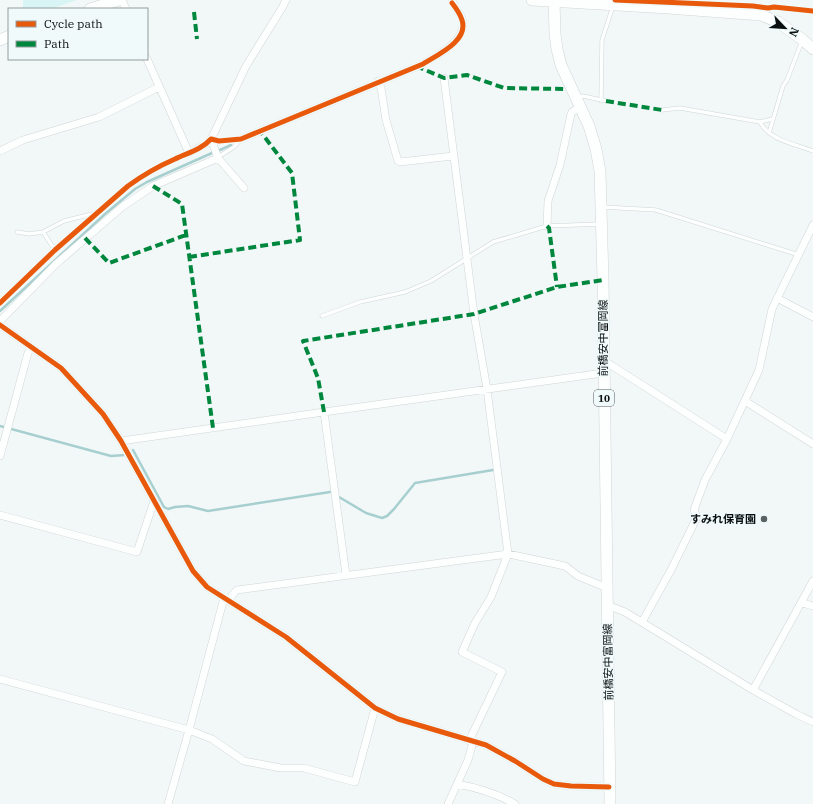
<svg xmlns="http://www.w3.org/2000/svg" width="813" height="804" viewBox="0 0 813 804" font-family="'IBM Plex Serif','Noto Sans JP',serif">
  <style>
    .green { fill: #d9f4f5 }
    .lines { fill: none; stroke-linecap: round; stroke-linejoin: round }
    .stream { stroke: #a8cfcf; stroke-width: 2.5 }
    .lane-casing { stroke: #d1d5d5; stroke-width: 4.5 }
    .street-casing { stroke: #d1d5d5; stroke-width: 8 }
    .primary-casing { stroke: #d1d5d5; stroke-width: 12 }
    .lane { stroke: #fdfefe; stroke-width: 3.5 }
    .street { stroke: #fdfefe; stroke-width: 7 }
    .primary { stroke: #fdfefe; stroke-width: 11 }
    .quiet { stroke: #00873e; stroke-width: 4; stroke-dasharray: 8 4; stroke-linecap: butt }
    .cycleway-casing { stroke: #f0fafa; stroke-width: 8 }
    .cycleway { stroke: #e8590c; stroke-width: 5 }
    .poi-dot { fill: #5c6161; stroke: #f0fafa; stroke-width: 1.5 }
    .labels { text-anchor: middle; stroke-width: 3; stroke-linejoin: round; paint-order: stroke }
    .shield { fill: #f0fafa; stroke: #505656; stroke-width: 1 }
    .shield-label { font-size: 10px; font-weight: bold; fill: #0b0f0f }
    .street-label { font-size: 11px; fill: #0b0f0f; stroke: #f0fafa }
    .poi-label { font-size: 11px; font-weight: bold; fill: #0b0f0f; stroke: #f0fafa; text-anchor: end }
  </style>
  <rect width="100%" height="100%" fill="#f2f8f8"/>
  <!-- green -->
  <path class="green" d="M23,0h54l-26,9h-28z"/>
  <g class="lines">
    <!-- stream -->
    <path class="stream" d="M220,150l11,-5
      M0,311l105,-97 30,-25 12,-7 65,-29
      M0,426l111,30 14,-1
      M133,450l31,57 4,2 7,-2 13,-1 20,5 122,-19
      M339,497l27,16 16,5 5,-2 7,-7 21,-26 78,-13"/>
    <defs>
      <path id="lane" d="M578,97l5,-1 23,5
        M601,101l1,-61 11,-34
        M662,110l18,-2 80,14 12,-3
        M760,122c9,18 35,22 53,29
        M769,133l14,-47 4,-6 15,-39
        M212,139l7,2 22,-2
        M218,157l16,-10 7,-8
        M603,207l53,3 143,45
        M17,232l12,2 14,-2 21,-11 28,-7 4,1
        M43,232l12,18
        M0,303l55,-53 73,-64 30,-18 31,-15
        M322,316l38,-14 45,-10 26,-11 62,-39 54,-16 53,-2"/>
      <path id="street" d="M122,0l4,9
        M147,59l42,94 17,-9 5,-5 6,-12 29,-61 36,-58 4,-8
        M444,78l30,236 13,75 21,165 -17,43 -16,26 -13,29 40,20 -33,69
        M378,81l3,7 5,32 12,41 2,1 53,-6
        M211,139l7,19 26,30
        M241,139l182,-75c14,-9 46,-24 39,-45 -2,-7 -9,-12 -10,-19
        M0,151l23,-11 76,-23 60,-30
        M547,226l1,-25 12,-36 11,-51 1,-2 8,-5
        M777,298l36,19
        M0,321l56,-57 66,-57 31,-21 65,-28
        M0,325l61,43 42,46 18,27 72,130 14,16 79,50 89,71 23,11 88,26 29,16 28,18 11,5 17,2 38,1
        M603,360l124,79
        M745,401l68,43
        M324,412l22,163
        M121,441l203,-29 279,-39
        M0,456l28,-103 3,-5
        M0,515l137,37 17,-51
        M230,602l2,-7 5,-5 271,-36 57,12 13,10 29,12
        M802,603l11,3
        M607,605l18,7 128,78 43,24 17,8
        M642,622l29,-52 26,-53 -3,-7 11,-30 22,-41 32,-69 13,-61 41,-84
        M0,679l189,51 23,9 32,22 37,7h23l51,14 20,-74
        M753,690l60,-109
        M457,784c22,4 39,9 58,20
        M168,804l21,-74 35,-132
        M448,804l20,-44 5,-18"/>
      <path id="primary" d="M532,0l136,8 93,7 17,7 25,18 10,9
        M554,0l1,34 2,15 4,16 28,61 7,23 4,22 3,109 7,524
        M90,9l29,-9
        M0,40l9,-4"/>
    </defs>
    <!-- lane casing -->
    <use href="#lane" class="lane-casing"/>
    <!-- street casing -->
    <use href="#street" class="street-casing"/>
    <!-- primary casing -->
    <use href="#primary" class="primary-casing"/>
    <!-- lane -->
    <use href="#lane" class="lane"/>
    <!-- street -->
    <use href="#street" class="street"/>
    <!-- primary -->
    <use href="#primary" class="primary"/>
    <!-- quiet -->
    <path class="quiet" d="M194,12l3,27
      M416,66l28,12 23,-3 37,13 60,1
      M606,101l56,9
      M153,186l29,18 31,224
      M547,226l2,2 8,59
      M85,238l24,25 77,-28
      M189,257l111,-17 -8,-67 -32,-42
      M324,412l-6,-34 -15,-37 171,-27 83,-27 46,-7"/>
    <defs>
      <path id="cycleway" d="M615,0l138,6 15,2 6,-1 39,4
        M0,303l55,-53 73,-64c15,-11 31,-20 47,-27 12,-6 26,-9 36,-20l8,2 22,-2 182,-75c14,-9 46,-23 39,-44 -2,-6 -6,-12 -10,-17
        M0,325l61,43 42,46 18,27 72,130 14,16 79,50 89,71 23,11 88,26 29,16 28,18 11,5 17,2 38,1"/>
    </defs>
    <!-- cycleway casing -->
    <use href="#cycleway" class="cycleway-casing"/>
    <!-- cycleway -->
    <use href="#cycleway" class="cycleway"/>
  </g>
  <!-- markers -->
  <circle class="poi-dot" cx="764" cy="519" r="4"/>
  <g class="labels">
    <!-- shield labels -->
    <rect class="shield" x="594" y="390" width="20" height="16" rx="3"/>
    <g class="shield-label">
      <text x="604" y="402">10</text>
    </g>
    <!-- street labels -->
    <g class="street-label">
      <text transform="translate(603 338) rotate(-90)" y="4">前橋安中富岡線</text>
      <text transform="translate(608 662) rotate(-91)" y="4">前橋安中富岡線</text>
    </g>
    <!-- poi labels -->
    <g class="poi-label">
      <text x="756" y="523">すみれ保育園</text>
    </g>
  </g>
  <!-- legend -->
  <rect x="8" y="8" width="140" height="52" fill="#f0fafa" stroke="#949c9c"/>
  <rect x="16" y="21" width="20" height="6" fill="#e8590c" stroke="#949c9c"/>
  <text x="44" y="28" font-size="12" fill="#0b0f0f">Cycle path</text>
  <rect x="16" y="41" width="20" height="6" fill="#00873e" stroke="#949c9c"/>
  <text x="44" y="48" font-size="12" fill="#0b0f0f">Path</text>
  <!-- north arrow -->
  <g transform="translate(785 28) rotate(115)" stroke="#f0fafa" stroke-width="3" paint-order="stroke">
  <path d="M0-3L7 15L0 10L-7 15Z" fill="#0b0f0f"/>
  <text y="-6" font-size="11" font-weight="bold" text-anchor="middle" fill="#0b0f0f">N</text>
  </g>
</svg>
